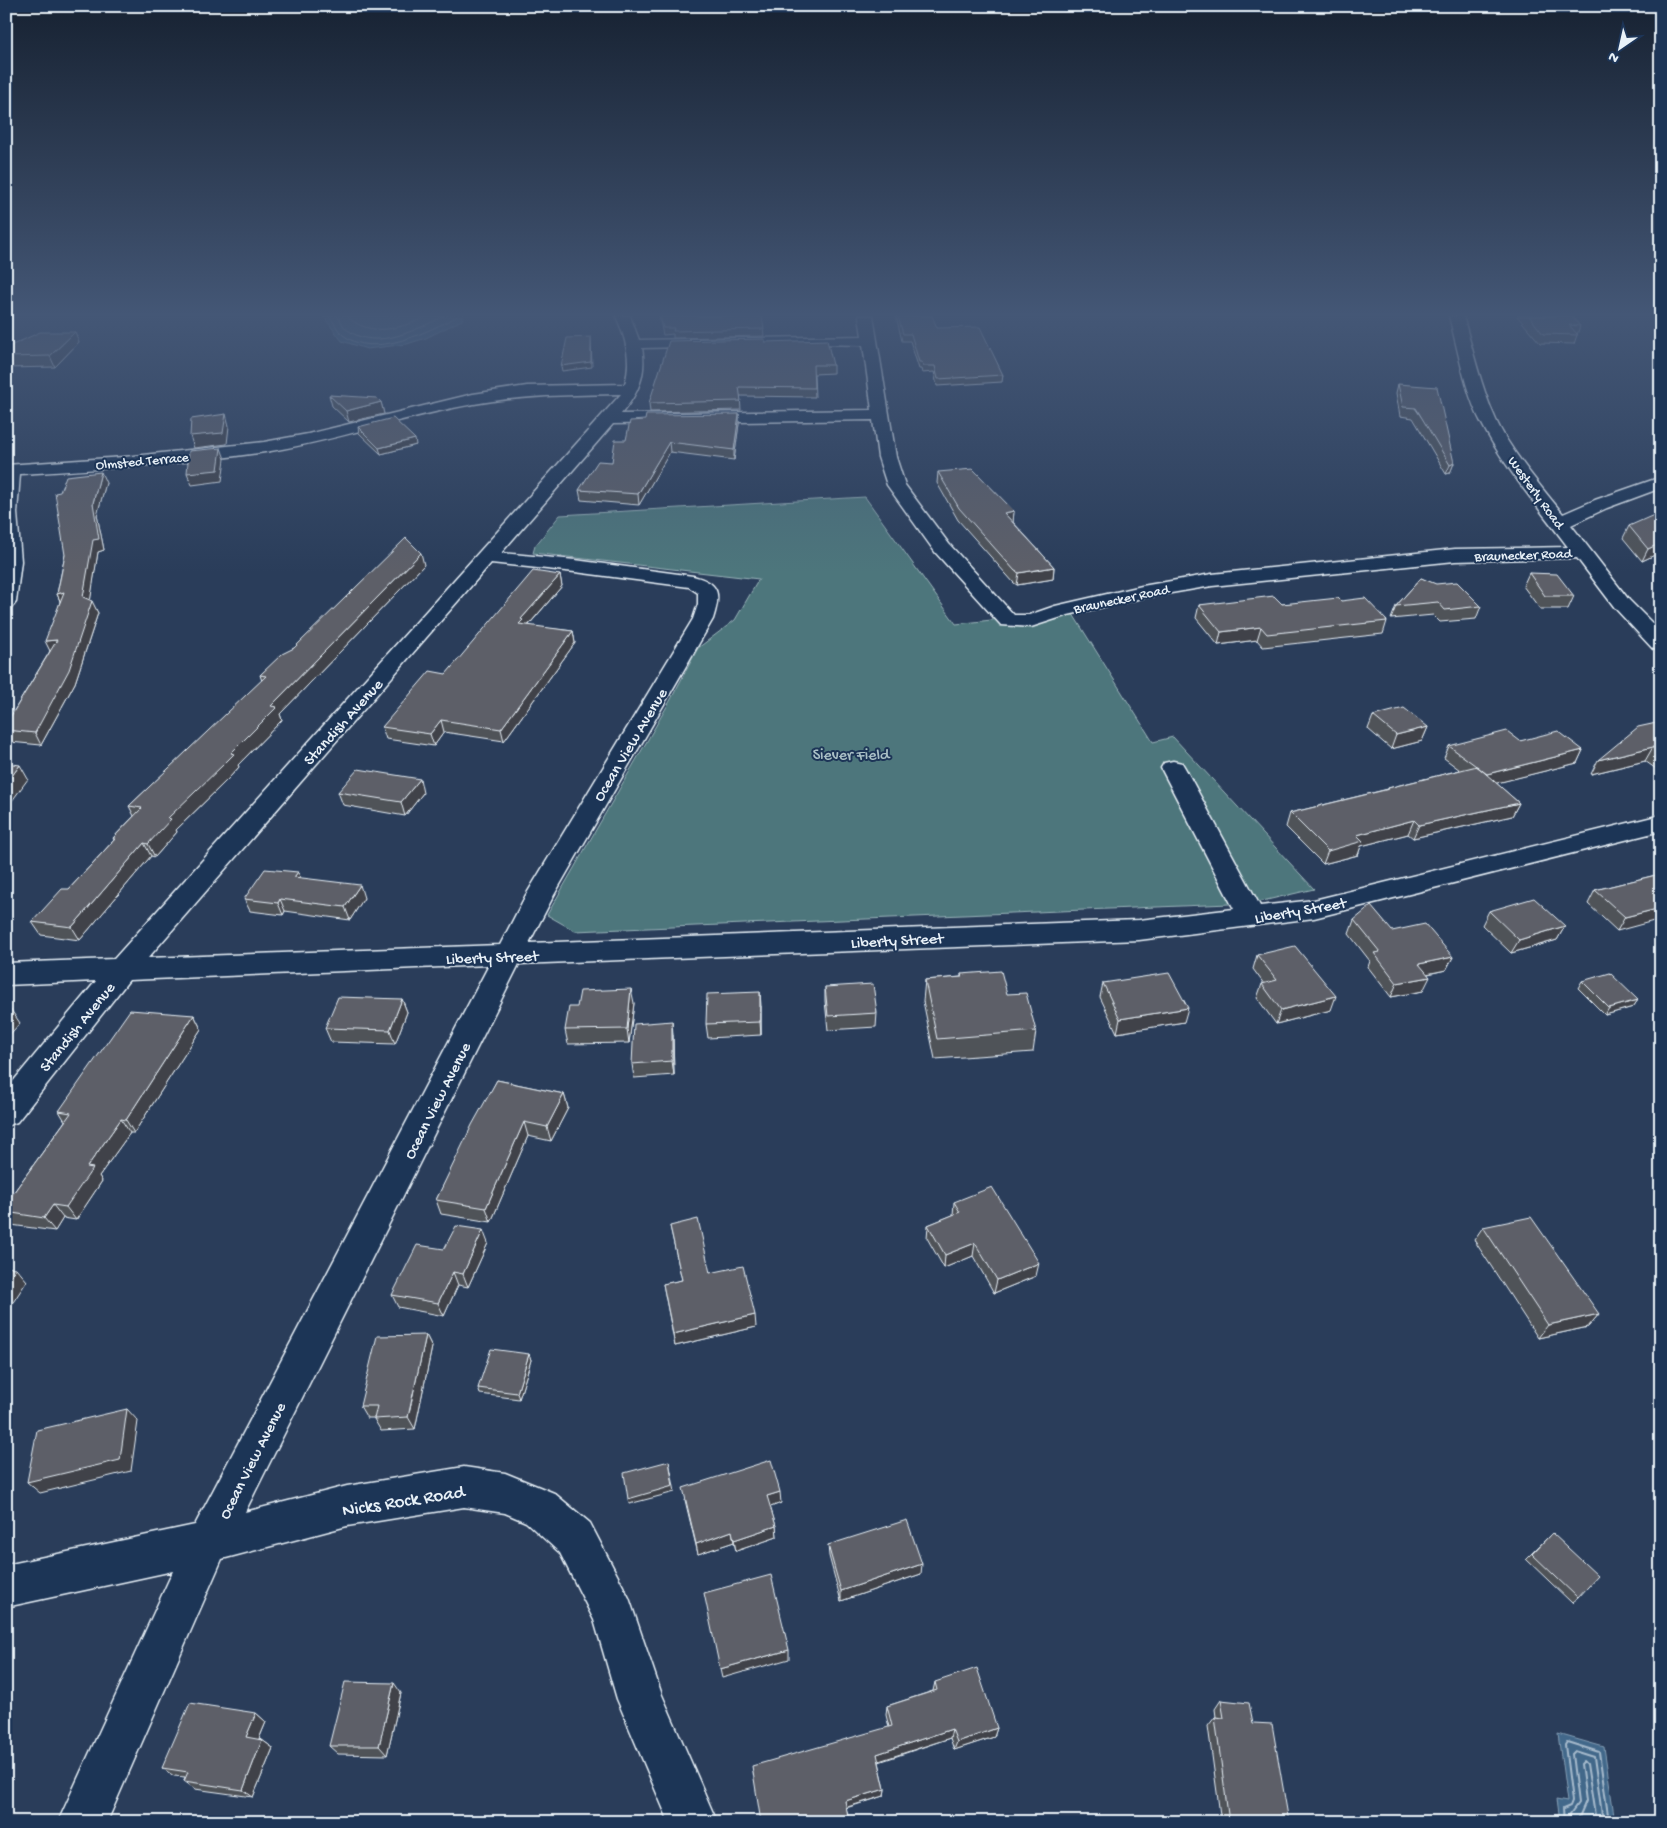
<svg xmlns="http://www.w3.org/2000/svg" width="1667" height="1828" viewBox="0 0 1667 1828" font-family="'Gochi Hand',sans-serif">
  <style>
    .green { fill: #4d767b; stroke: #9ab4ba }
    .water { fill: #43688a; stroke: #859fb6 }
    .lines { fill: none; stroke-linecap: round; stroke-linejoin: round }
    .shore-far1 { stroke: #a6bacc; stroke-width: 1 }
    .shore { stroke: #a6bacc; stroke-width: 2 }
    .minor-casing { stroke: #e8f1f8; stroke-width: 3 }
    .minor { fill: #1d3557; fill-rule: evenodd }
    .wall { fill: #505259; stroke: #e8f1f8 }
    .shaded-wall { fill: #414248; stroke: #e8f1f8 }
    .building { fill: #5d5f67; stroke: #e8f1f8 }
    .labels { text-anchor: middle; stroke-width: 4; stroke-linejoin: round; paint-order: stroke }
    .far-street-label { font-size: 14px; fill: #e8f1f8; stroke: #1d3557 }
    .street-label { font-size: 16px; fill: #e8f1f8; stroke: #1d3557 }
    .park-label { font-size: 16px; fill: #aac0c6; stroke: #1d3557 }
    .near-street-label { font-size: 19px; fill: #e8f1f8; stroke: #1d3557 }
  </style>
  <rect width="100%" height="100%" fill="#2a3d5a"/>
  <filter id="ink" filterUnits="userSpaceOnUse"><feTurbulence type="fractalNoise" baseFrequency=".02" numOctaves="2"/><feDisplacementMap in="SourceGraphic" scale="10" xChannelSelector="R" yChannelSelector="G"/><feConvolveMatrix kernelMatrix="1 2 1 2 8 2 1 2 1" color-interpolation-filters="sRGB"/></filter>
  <g filter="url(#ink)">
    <!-- green -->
    <path class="green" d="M865,497l91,127 115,-13 82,131 20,-5 141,152 -60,14 -679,28 -28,-16 123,-214 28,-53 37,-28 24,-41 -226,-26 2,-7 25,-31z"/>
    <!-- water -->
    <path class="water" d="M323,316h141l-2,4 -36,18 -19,6 -40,5 -25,-8z
      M1558,1734l46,13 11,75h-56l-3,-22 11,2z"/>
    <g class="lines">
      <!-- shore-far1 -->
      <path class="shore-far1" d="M329,316c5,6 8,14 14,19 31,25 86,-4 115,-19
        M337,316c4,5 7,12 12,15 28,20 69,-2 95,-15
        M347,316c23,23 55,12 81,0"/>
      <!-- shore -->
      <path class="shore" d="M1564,1822l-1,-13 7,-3 2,-5 -7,-56 2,-3 32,10 10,70
        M1570,1822v-8l8,-11 -6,-49 3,-3 19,6 9,65
        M1577,1822l9,-21 -5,-37 3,-3 3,3 9,58"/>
      <defs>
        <path id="minor" d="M616,316h14l9,24 223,-4 -3,-20h14l23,141 9,28 44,59 65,71h15l26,-9 87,-20 70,-12 243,-25 113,-2c-30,-40 -64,-80 -87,-125 -16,-30 -23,-73 -32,-106h14c10,35 18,71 33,104 13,29 46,68 67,94l32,-14 66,-23v11l-54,20 -36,17 58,75 32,32v18l-8,-1 -38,-41 -38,-50 -122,3 -243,25 -70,12 -74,17 -37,12 -30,-2 -66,-73 -48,-67 -9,-28 -5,-37 -260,4 -112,129 74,7 118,16c27,7 28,18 20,43l-159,276 -25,48 610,-23 95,-11 -73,-141 3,-5 9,-2 9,2 3,5 75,138 54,-6 347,-85v16l-347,87 -175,22 -620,24 -274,548 102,-26 117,-19 41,6 49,20 36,30 39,75 33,97 55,127h-48l-52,-123 -23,-79 -34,-67 -34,-31 -21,-9 -41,-6 -117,19 -125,33 -115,263h-49l115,-251 -167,36v-42l189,-40 294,-560 -360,15 -112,142 -11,4v-36l90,-109 -90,4v-22l108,-4 507,-565c-50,1 -98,1 -147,10 -70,12 -138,37 -209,48 -81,12 -163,17 -245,22l-3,39 4,48 -5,41 -3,4 -7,2v-143l118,-8 140,-15 44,-8 165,-40 54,-8 98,-2c7,-24 1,-45 -9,-68zM818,344l45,1 9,65 -251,4c17,-20 26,-39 21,-66zM491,563l84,9 114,15 9,6v11l-5,15 -167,276 -26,50 -352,13z"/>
      </defs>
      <!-- minor casing -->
      <use href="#minor" class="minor-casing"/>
      <!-- minor -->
      <use href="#minor" class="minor"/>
    </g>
    <!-- wall -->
    <path class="wall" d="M659,316h103l2,20 -91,2v-4l-10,1z
      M896,316h36l5,12 66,47 -1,7 -65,4 -3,-14 -12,1 -1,-4h-2l-9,-28h-8z
      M1517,316h54l9,10 -6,18 -34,-1z
      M75,332l4,10 -24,25 -49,1v-20z
      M765,342l68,23v8l-19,1 1,23 -75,-1 1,14 -91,2 -1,-9z
      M1398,384l56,79 -4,10 -4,1 -33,-56 -13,-2 -4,-23z
      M329,395l52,7 3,12 -35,8 -17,-16z
      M739,414v10l-5,36 -64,-8 -31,53 -58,-5 -2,-10 33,-28 33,-42z
      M358,427l58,18 -35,9 -22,-21z
      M938,472l76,39 -1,11 41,45 -1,12 -36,6 -3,-2 -56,-63 -21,-37z
      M106,483l-9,32 7,35 -6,2 -8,48 8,13 -23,70 -34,62 -31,-3 -4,-6v-12l44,-73 10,-50 -3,-7 8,-39z
      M1661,517v35l-19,9 -19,-23 6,-12z
      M424,565l-144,149 2,6 -44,45 1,2 -10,11 -53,52 1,2 -22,25 -4,-1 -71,84 -39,-5 -9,-13 37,-33 45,-49 -1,-2 21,-22 -5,-10 133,-125 -2,-6 34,-27z
      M1529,573l45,23 -6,13h-28l-17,-23z
      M560,575l2,11 -34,40 45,5 2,12 -71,98 -60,-9 -10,14 -48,-7 -4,-12 64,-53z
      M1421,578l60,28 -5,13 -36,3 -7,-7 -42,4 5,-13z
      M1341,601l46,20 -4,13 -120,13 -6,-7 -39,5 -22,-27 3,-13 83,-1z
      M1373,716l55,11 -6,14 -31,8 -23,-20z
      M1661,722v48l-2,1 -14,-10 -54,13z
      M1520,741l63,9 -6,13 -81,20 23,20 -7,13 -99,22 -5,-4 -47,12 -3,9 -35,9 -37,-37 4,-14 98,-24v-1l72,-18 -16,-12 5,-12z
      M338,792l85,1 -18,23 -62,-11z
      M1660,874l-43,57 -29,-27 7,-14z
      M300,878l64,20 -14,22 -65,-9 -2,4 -33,-4 -6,-12z
      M1489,911l76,15 -8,14 -46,13 -29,-28z
      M1354,920l38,11 61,26 -7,13 -18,4 -5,17 -32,6 -23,-30 2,-6 -21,-27z
      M1257,955l74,55 -55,14 -19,-26 5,-14h2l-11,-15z
      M961,974l46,20 29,37 -3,21 -98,7 -12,-58 2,-21 36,-3z
      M1582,981l56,19 -5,7 -28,8 -27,-27z
      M1103,983l81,39 -67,11 -17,-36z
      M825,987l52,26 -1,14 -48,3 -3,-29z
      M402,999l5,13 -12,32 -64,-2 -6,-14z
      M634,1003l-5,40 -61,1 -3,-14z
      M761,1006v29l-53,3 -2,-14z
      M194,1015l7,14 -67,104h-4l-31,43 3,5 -26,39 -13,-2 -8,13 -44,-6 -5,-6v-16l59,-82 -6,-10z
      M673,1035l1,40 -40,3 -2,-14z
      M497,1080l67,14 4,14 -17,33 -23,-5 -37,86 -50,-8 -5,-14z
      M954,1202l82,74 -42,17 -21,-37 -29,12 -17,-30 1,-13 25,-10z
      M670,1226l40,47 46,54 -81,19 -12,-62 19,-4z
      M1483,1227l116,87 -11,13 -50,11 -64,-98z
      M488,1243l-20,44 -10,-2 -14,31 -46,-9 -6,-12 52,-46z
      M426,1335l6,12 -17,82 -34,2 -7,-12v-1h-7l-7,-12z
      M529,1354l2,6 -12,39 -39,-5 -2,-6z
      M685,1500l96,3 -11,4 6,19 1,11 -41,14 -2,-9 -36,12z
      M1552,1533l26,65 -6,5 -46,-44z
      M828,1545l93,29 -80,27 -12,-45z
      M935,1682l62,46 -3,9 -40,13 -4,-12 -71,24 6,27 -1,7 -38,12 2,8v6h-87l128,-95 -3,-12 1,-9 46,-15z
      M401,1693l-14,62 -49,-1 -9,-8z
      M1221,1700l32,23 36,99h-68l-13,-96 7,-9h1l-1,-8z
      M256,1713l10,9 -7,17 3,1 11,8 -20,49 -58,-8 -11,-8 1,-4 -11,-1 -12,-8z"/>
    <!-- shaded-wall -->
    <path class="shaded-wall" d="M75,332l4,10 -24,25 -5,-11z
      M591,337l1,30 -30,4 -1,-5z
      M381,402l3,12 -35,8 -3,-11z
      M226,414l3,12 -2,18 -33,4 -4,-12z
      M739,414v10l-5,36v-10z
      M415,439l1,6 -35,9 -2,-6z
      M669,442l1,10 -31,53 -1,-11z
      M221,448l4,11 -3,22 -30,4 -5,-12z
      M1454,463l-4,10 -4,1 4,-9z
      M101,472l5,11 -9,32 7,35 -6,2 -9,57 -6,-12 10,-94z
      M1014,511l-1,12 -9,-10z
      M1661,543v9l-19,9 6,-12z
      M421,553l3,12 -144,149 2,6 -44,45 1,2 -10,11 -53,52 1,2 -22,25 -7,-13 20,-26 63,-65 40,-47z
      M1054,567l-1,12 -36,6 2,-12z
      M560,575l2,11 -37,43 -6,-5 2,-5z
      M64,592l-2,13 -5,-11z
      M92,601l6,12 -23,70 -34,62 -6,-12z
      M1261,627l-4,13 -39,5 3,-13z
      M573,631l2,12 -71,98 -3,-12z
      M57,640l-6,13 -6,-12z
      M441,720l3,12 -10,14 -4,-12z
      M1428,727l-6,14 -31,8 5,-14z
      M1653,747l-8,14 -54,13 7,-14z
      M1583,750l-6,13 -96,24 6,-13z
      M20,765l8,14 -22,30v-25z
      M420,779l3,14 -18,23 -4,-14z
      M1519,803l-7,13 -99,22 6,-13z
      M1414,820l-6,14 -47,12 -3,9 -35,9 5,-13 29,-16z
      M144,843l7,13 -71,84 -8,-13z
      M298,872l5,13 -9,-8z
      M360,885l4,13 -14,22 -5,-13z
      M280,899l5,12 -2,4 -5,-12z
      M1661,908v11l-44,12 8,-14z
      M1565,926l-8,14 -46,13 8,-13z
      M1453,957l-7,13 -34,7 7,-13z
      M1430,977l-7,14 -32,6 6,-14z
      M631,989l3,14 -5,40 -2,-14z
      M760,992l1,14v29l-1,-13z
      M1336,996l-5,14 -55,14 5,-14z
      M402,999l5,13 -12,32 -5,-14z
      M1638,1000l-5,7 -28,8 4,-7z
      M1188,1008l-4,14 -67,11 3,-14z
      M11,1010l9,13 -14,16v-24z
      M194,1015l7,14 -67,104 -8,-13z
      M672,1021l1,14 1,40 -2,-14z
      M564,1094l4,14 -17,33 -4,-14z
      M121,1119l9,14 -31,43 3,5 -26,39 -10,-13 21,-40z
      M524,1122l4,14 -37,86 -5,-14z
      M53,1205l10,13 -8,13 -11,-13z
      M483,1230l5,13 -20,44 -5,-13z
      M975,1243l-2,13 -29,12 1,-13z
      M1039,1263l-3,13 -42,17 3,-13z
      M16,1268l11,13 -21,32v-31z
      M453,1272l5,13 -14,31 -6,-13z
      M1599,1314l-11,13 -50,11 10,-13z
      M755,1315l1,12 -81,19 -2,-12z
      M426,1335l6,12 -17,82 -7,-12z
      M529,1354l2,6 -12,39 -2,-6z
      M127,1409l11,12 -7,50 -91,22 -13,-11z
      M669,1461l6,31 -46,12 -1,-5z
      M780,1492l1,11 -13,5 -1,-12z
      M776,1526l1,11 -41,14 -2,-11z
      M732,1531l2,11 -36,12 -2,-10z
      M922,1564l-1,10 -80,27v-10z
      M789,1650v9l-67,19 -2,-9z
      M394,1683l7,10 -14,62 -8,-9z
      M256,1713l10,9 -10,24 -10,-9z
      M997,1728l-3,9 -40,13 3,-8z
      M952,1729l-2,9 -74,24 1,-8z
      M262,1740l11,8 -20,49 -10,-7z
      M885,1789l-1,7 -40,12 1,-7z
      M848,1816v6h-18z"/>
    <!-- building -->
    <path class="building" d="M660,316h102l2,13 -91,2 1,-3h-11z
      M898,316h34l5,12 43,-1 23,48 -65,4 -3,-13h-12l-1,-4h-3l-8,-28h-8z
      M1529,316h42l9,10 -11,-1 9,10 -35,-1z
      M40,332h35l-25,24 -44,1v-9z
      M591,337v25l-30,4 6,-28z
      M765,339v3l62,-2 6,25h-20l1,23 -75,-1 2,14 -92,2 20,-62z
      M1398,384l39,3 17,76 -4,2 -34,-57 -13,-1z
      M329,395l48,3 4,4 -35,9z
      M226,414l-3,19 -33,3 1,-17z
      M739,414l-5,36 -65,-8 -31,52 -59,-4 19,-29 14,1 3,-22h11l4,-19 15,-1 1,-5z
      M393,418l22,21 -36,9 -21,-21z
      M221,448l-3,22 -31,3 2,-22z
      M973,469l41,42 -10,2 50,54 -35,6 -4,-2 -56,-63 -21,-36z
      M101,472l-8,31 6,36 -6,1 -10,57 9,4 -23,69 -34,63 -29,-3v-6l51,-84 -12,1 19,-49 -7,2 8,-39 -10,-62 5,-1 6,-16z
      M1654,515l7,2v26l-13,6 -19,-23z
      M406,538l15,15 -150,153 6,1 -46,46 3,1 -11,11 -55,53 3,1 -23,25 -4,-1 -72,84 -40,-5 30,-33h7l47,-51h-3l29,-30 -13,-2 137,-130 -6,-1 22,-21 12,-6z
      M533,571l27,4 -39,44 2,1 -4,4 54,7 -72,98 -60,-9 -11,14 -48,-7 48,-56 16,3z
      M1529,573l28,1 17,22h-29z
      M1421,578l15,6 21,-2 24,24 -36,4 -7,-8 -42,4z
      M1274,596l8,8 56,-6 3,3 24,-3 22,23 -120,13 -6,-7 -40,5 -22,-27z
      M1404,708l24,19 -32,8 -23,-19z
      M1661,722v31l-8,-6 -55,13 40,-33z
      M1507,731l13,10 38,-10 25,19 -96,24 -38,-28z
      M6,763l14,2 -14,19z
      M1477,766l42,37 -100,22 -5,-5 -57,15 6,6 -35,10 -38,-38 99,-24 -1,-1z
      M358,769l62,10 -19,23 -63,-10z
      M265,869l33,3 -4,5 66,8 -15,22 -65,-8 -2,4 -34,-4z
      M1660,874h1v34l-36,9 -30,-27z
      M1534,898l31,28 -46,14 -30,-29z
      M1371,906l21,25 33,-7 28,33 -34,7 11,13 -33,6 -23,-30 6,-1 -26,-32z
      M1295,946l41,50 -55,14 -19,-26 15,-4 -20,-25z
      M1001,971l6,23 19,-1 10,38 -99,8 -12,-59 37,-3 -1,-3z
      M1169,973l19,35 -68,11 -17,-36z
      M1610,973l28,27 -29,8 -27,-27z
      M873,984l4,29 -49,3 -3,-29z
      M631,989l-4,40 -62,1 4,-23h8l3,-16z
      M760,992v30l-54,2 1,-30z
      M338,997l64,2 -12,31 -65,-2z
      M6,1009l5,1 -5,5z
      M130,1010l64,5 -68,105 -5,-1 -34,48 6,1 -27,39 -13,-2 -9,13 -38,-6v-9l65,-90 -12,-2z
      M672,1021v40l-40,3 2,-40z
      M497,1080l67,14 -17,33 -23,-5 -38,86 -50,-8 36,-75z
      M992,1187l47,76 -42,17 -22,-37 -30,12 -17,-30 32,-13 -6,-10z
      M1531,1217l68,97 -51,11 -65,-98z
      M698,1219l12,54 33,-7 12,49 -82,19 -10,-50 19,-4 -12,-54z
      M456,1226l27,4 -20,44 -10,-2 -15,31 -46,-8 25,-50 27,4z
      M6,1267l10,1 -10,14z
      M426,1335l-18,82 -34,2 3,-13h-17l17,-70z
      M491,1349l38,5 -12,39 -39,-5z
      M127,1409l-7,51 -93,22 10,-52z
      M771,1460l9,32 -13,4 9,30 -42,14 -2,-9 -36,13 -13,-56z
      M669,1461l4,25 -45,13 -4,-26z
      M907,1520l15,44 -81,27 -13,-46z
      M1552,1533l46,43 -20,22 -46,-44z
      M771,1575l18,75 -69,19 -16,-76z
      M977,1668l20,60 -40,14 -5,-13 -75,25 8,35 -40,12 3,15 -18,6h-69l-9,-56 140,-40 -5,-20 50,-16 -2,-8z
      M345,1682l49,1 -15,63h-50z
      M1221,1700l28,3 4,20 19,1 17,98h-60l-14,-105 9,1z
      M190,1703l66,10 -10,24 16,3 -19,50 -59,-9 4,-9 -26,-4z"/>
  </g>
  <!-- sky -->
  <linearGradient id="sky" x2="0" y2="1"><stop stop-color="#172232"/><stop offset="0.55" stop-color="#445776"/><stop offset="1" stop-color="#445776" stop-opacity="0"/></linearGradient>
  <rect width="1667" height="572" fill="url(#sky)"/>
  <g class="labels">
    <!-- far-street labels -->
    <g class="far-street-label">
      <text transform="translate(142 460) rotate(-5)" y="5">Olmsted Terrace</text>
      <text transform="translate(1537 492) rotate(54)" y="5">Westerly Road</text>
      <text transform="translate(1523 554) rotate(-2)" y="5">Braunecker Road</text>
      <text transform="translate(1121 598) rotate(-12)" y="5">Braunecker Road</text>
    </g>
    <!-- street labels -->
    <g class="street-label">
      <text transform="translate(342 721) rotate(-48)" y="6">Standish Avenue</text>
      <text transform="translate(629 744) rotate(-59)" y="6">Ocean View Avenue</text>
      <text transform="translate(1300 909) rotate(-10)" y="6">Liberty Street</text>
      <text transform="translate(897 939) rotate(-3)" y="6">Liberty Street</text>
      <text transform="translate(492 956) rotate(-2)" y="6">Liberty Street</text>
      <text transform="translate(76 1026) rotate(-51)" y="6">Standish Avenue</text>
      <text transform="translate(436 1100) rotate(-63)" y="6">Ocean View Avenue</text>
      <text transform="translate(251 1460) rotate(-63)" y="6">Ocean View Avenue</text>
    </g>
    <!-- park labels -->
    <g class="park-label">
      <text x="851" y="759">Siever Field</text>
    </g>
    <!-- near-street labels -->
    <g class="near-street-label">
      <text transform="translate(403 1499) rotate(-9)" y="7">Nicks Rock Road</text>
    </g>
  </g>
  <!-- margin -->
  <rect width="1667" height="1828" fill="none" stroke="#1d3557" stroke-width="25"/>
  <rect x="12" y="12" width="1642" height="1803" fill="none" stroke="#e8f1f8" stroke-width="2" filter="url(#ink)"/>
  <!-- north arrow -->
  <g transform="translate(1620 48) rotate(214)" stroke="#1d3557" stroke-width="4" paint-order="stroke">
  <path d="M0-4L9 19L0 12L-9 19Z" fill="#e8f1f8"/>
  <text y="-8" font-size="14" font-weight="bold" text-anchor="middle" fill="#e8f1f8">N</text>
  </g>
</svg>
